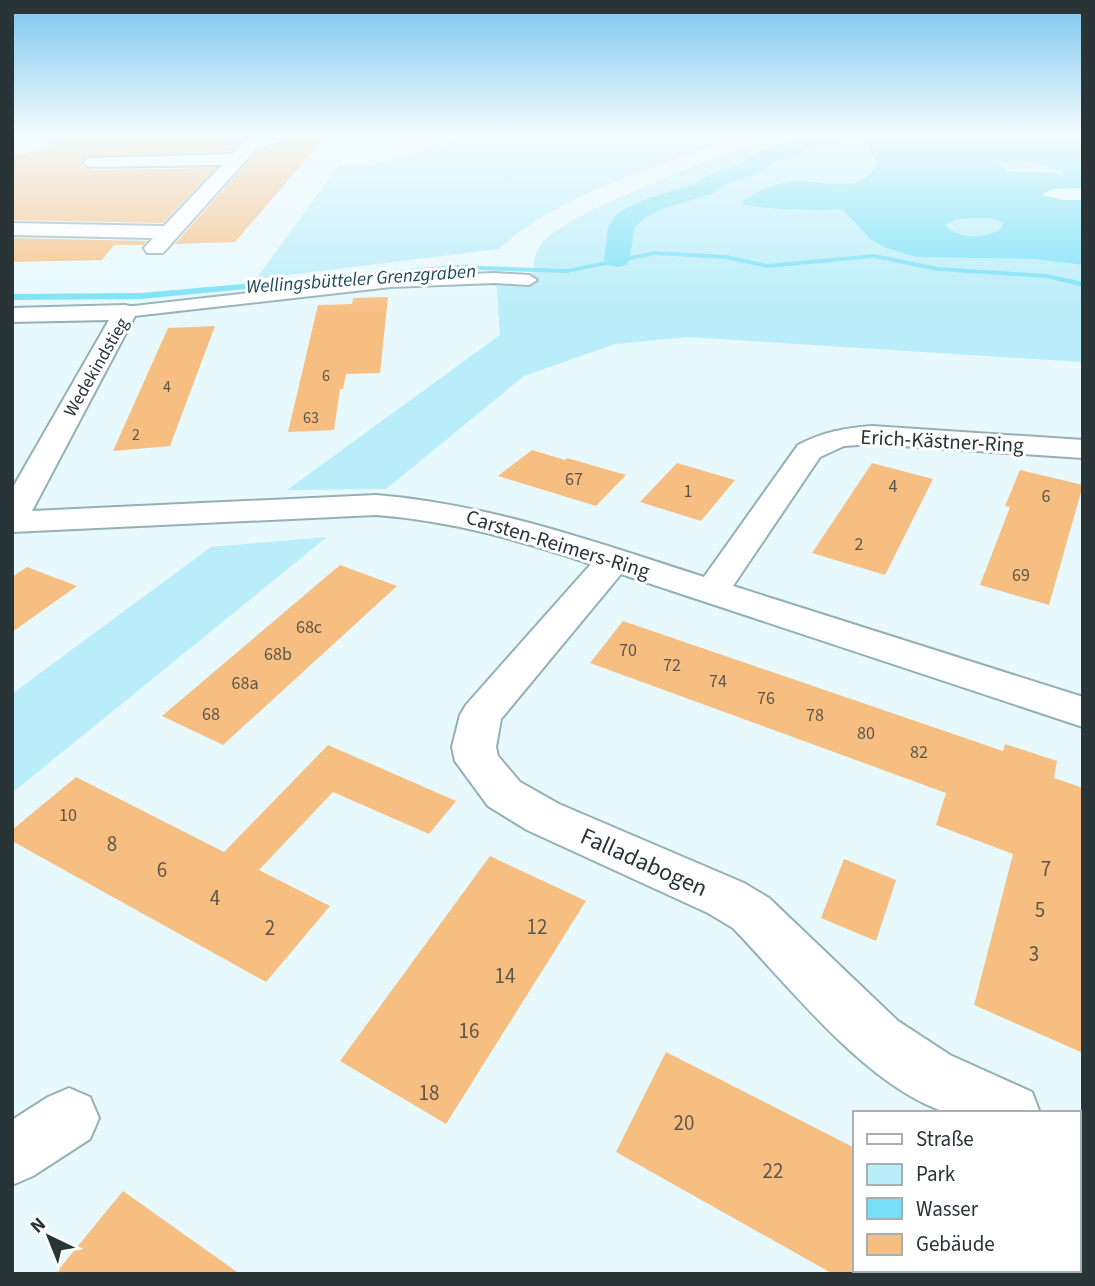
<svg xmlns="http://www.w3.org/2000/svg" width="1095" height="1286" viewBox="0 0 1095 1286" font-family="'Source Sans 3',sans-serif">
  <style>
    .green { fill: #b8edf9 }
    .water { fill: #77e0f6; fill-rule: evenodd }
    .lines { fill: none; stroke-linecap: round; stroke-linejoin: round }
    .stream { fill: #77e0f6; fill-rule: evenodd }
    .canal { fill: #77e0f6; fill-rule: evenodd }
    .building { fill: #f7be81 }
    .lane-casing { stroke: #94b0b7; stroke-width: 4 }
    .street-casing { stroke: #94b0b7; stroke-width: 4 }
    .lane { fill: #fff; fill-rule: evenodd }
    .street { fill: #fff; fill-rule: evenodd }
    .labels { text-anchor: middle; stroke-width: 6; stroke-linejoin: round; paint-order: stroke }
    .far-number-label { font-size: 16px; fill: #5c564a }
    .far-street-label { font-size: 18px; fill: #293437; stroke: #fff }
    .number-label { font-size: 18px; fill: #5c564a }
    .far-water-label { font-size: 19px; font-style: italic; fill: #1d4c56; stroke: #fff }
    .street-label { font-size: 21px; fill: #293437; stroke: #fff }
    .near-number-label { font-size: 21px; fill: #5c564a }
    .near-street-label { font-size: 24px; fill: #293437; stroke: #fff }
  </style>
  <rect width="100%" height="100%" fill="#e7f9fd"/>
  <!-- green -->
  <path class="green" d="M475,135h268c-72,27 -190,61 -244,114l-243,30 83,-114h33z
    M779,135h84l14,30c-26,37 -51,9 -76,17 -17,5 -35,17 -50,24 30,2 62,6 91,3l28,30 16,9 30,9 118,2 49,6v97l-395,-25 -73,7 -91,32 -138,113 -99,1 213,-155 -4,-55 5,-6 33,-1c-1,-12 2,-26 12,-34 25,-22 61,-36 91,-49 47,-20 93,-39 142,-55z
    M1009,160h18l37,14h-36l-30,-7 -2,-4z
    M957,218h33l13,5 -2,7c-16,8 -44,10 -56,-5z
    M327,537l-315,256v-99l199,-147z"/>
  <!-- water -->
  <path class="water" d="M863,135h66l26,4 5,-4h123v53l-30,1 -11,6 20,5h21v65l-49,-6 -118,-2 -30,-9 -16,-9 -28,-30c-16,2 -90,1 -101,-6 17,-14 40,-22 61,-22 29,-1 54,15 75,-16zM1027,160l35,12 2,2 -56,-3 -12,-8zM969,218h21l13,5 -3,7c-15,8 -43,10 -55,-5l12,-6z"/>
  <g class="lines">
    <!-- stream -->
    <path class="stream" d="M655,251l71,4 41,9 107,-10 64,13 109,7 36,8v5l-36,-9 -109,-7 -64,-13 -107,10 -41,-9 -71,-4 -88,18 -112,-4 -314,30 -129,1v-6l129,-1 314,-28 112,4z"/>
    <!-- canal -->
    <path class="canal" d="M810,135h30l-3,4 -58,21 -25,15 -25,8 -18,11 -49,15 -18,9 -10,10 -4,31 -4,6 -9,2 -9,-2 -4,-6 4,-31 8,-13 10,-7 20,-9 49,-15 18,-11 25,-8 25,-15z"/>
  </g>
  <!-- building -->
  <path class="building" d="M32,135h225l-16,5 -10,11 -146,5 -3,8 11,6 123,-2 -53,55 -151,-3v-64l45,-9z
    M294,135h33l-92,107 -60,2 82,-92 33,-12z
    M12,238l135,3 -4,4h-29l-12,15 -90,2z
    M388,297l-8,76 -34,1 -3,15h-3l-6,41 -46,2 30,-127 34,-1 1,-6z
    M215,326l-45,120 -57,5 55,-123z
    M532,450l33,10 2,-2 59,17 -30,31 -98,-30z
    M677,463l58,17 -34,41 -61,-19z
    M872,463l61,16 -48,96 -73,-22z
    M1020,470l63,15 -34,120 -69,-20 30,-78 -5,-1z
    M340,565l57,21 -174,159 -61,-29z
    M27,567l50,19 -65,46v-55z
    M623,621l380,130 2,-7 52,17 -3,17 29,10v265l-109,-48 39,-151 -77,-29 10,-32 -356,-130z
    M328,745l128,56 -27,33 -96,-42 -74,78 71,36 -64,76 -254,-141v-11l64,-53 148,75z
    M490,856l96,45 -140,223 -106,-63z
    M844,859l52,21 -20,61 -55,-23z
    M666,1052l189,96v126h-22l-217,-122z
    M123,1191l117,83h-185z"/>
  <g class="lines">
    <defs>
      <path id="lane" d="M495,273l34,2 8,5 -8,5 -34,-2 -104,4 -266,30 -8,-5 8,-5 266,-30z"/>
      <path id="street" d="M266,135h25l-2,3 -34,12 -92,103h-16l-3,-5 9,-10 -141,-3v-12l152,3 58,-61 -129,2 -6,-1 -3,-4 3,-4 145,-4 11,-12z
        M125,305l9,2 3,5 -105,199 344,-16c113,9 220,47 328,82l94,-132c25,-13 46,-17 74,-19l211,14v18l-211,-14 -28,2 -24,11 -87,129 350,111v30l-462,-153 -120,145 -5,28 2,9 22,26 39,22 185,79 25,15 129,123 52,34 82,37 8,21c-20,0 -80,4 -95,-1 -80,-27 -154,-124 -212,-184l-25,-15 -181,-83 -39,-24 -33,-45 -3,-14 8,-32 6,-10 125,-141c-72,-24 -138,-43 -215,-49l-364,17v-43l97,-169 -97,2v-14z
        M69,1088l21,9 9,21 -9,21 -57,37 -21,9v-65l36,-23z
        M1079,1115l4,1v61l-4,-1z"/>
    </defs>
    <!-- lane casing -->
    <use href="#lane" class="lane-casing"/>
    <!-- street casing -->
    <use href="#street" class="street-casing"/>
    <!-- lane -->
    <use href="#lane" class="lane"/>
    <!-- street -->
    <use href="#street" class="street"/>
  </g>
  <!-- sky -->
  <linearGradient id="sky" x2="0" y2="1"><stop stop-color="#7bc6ee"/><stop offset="0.43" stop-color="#f4fcfe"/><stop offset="1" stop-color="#f4fcfe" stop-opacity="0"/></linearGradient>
  <rect width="1095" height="315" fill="url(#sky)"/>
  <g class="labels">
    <!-- far-number labels -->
    <g class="far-number-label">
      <text x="326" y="381">6</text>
      <text x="167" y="392">4</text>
      <text x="311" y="423">63</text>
      <text x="136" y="440">2</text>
    </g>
    <!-- far-street labels -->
    <g class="far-street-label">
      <text transform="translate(96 367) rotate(-60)" y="6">Wedekindstieg</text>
    </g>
    <!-- number labels -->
    <g class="number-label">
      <text x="574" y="485">67</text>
      <text x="893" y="492">4</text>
      <text x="688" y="497">1</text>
      <text x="1046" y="502">6</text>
      <text x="859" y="550">2</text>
      <text x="1021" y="581">69</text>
      <text x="309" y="633">68c</text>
      <text x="628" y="656">70</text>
      <text x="278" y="660">68b</text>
      <text x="672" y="671">72</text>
      <text x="718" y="687">74</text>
      <text x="245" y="689">68a</text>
      <text x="766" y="704">76</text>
      <text x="211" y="720">68</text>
      <text x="815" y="721">78</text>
      <text x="866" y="739">80</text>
      <text x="919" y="758">82</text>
      <text x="68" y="821">10</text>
    </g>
    <!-- far-water labels -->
    <g class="far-water-label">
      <text transform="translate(361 278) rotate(-4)" y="7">Wellingsbütteler Grenzgraben</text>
    </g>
    <!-- street labels -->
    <g class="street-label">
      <text transform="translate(942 441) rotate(3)" y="7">Erich-Kästner-Ring</text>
      <text transform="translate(558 544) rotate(17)" y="7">Carsten-Reimers-Ring</text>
    </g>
    <!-- near-number labels -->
    <g class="near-number-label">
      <text x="112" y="851">8</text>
      <text x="1046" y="876">7</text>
      <text x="162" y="877">6</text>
      <text x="215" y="905">4</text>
      <text x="1040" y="917">5</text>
      <text x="537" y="934">12</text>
      <text x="270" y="935">2</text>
      <text x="1034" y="961">3</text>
      <text x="505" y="983">14</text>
      <text x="469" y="1038">16</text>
      <text x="429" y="1100">18</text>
      <text x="684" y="1130">20</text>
      <text x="773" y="1178">22</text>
    </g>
    <!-- near-street labels -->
    <g class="near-street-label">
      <text transform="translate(644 862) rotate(24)" y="8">Falladabogen</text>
    </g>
  </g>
  <!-- border -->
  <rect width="1095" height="1286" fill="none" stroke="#293437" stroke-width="28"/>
  <!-- legend -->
  <rect x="853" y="1111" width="228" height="161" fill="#ffffff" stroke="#a9aeaf" stroke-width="2"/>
  <rect x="867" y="1134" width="35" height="10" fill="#ffffff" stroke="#a9aeaf" stroke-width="2"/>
  <text x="916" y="1146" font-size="21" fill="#293437">Straße</text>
  <rect x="867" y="1164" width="35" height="21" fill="#b8edf9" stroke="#a9aeaf" stroke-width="2"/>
  <text x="916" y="1181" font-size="21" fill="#293437">Park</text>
  <rect x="867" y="1198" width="35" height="21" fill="#77e0f6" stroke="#a9aeaf" stroke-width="2"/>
  <text x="916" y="1216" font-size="21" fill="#293437">Wasser</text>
  <rect x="867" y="1234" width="35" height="21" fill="#f7be81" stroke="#a9aeaf" stroke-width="2"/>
  <text x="916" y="1251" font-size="21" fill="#293437">Gebäude</text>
  <!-- north arrow -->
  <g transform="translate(49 1237) rotate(317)" stroke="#ffffff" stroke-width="5" paint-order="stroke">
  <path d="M0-5L12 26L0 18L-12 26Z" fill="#293437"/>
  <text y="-10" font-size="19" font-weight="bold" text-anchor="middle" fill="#293437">N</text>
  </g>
</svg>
